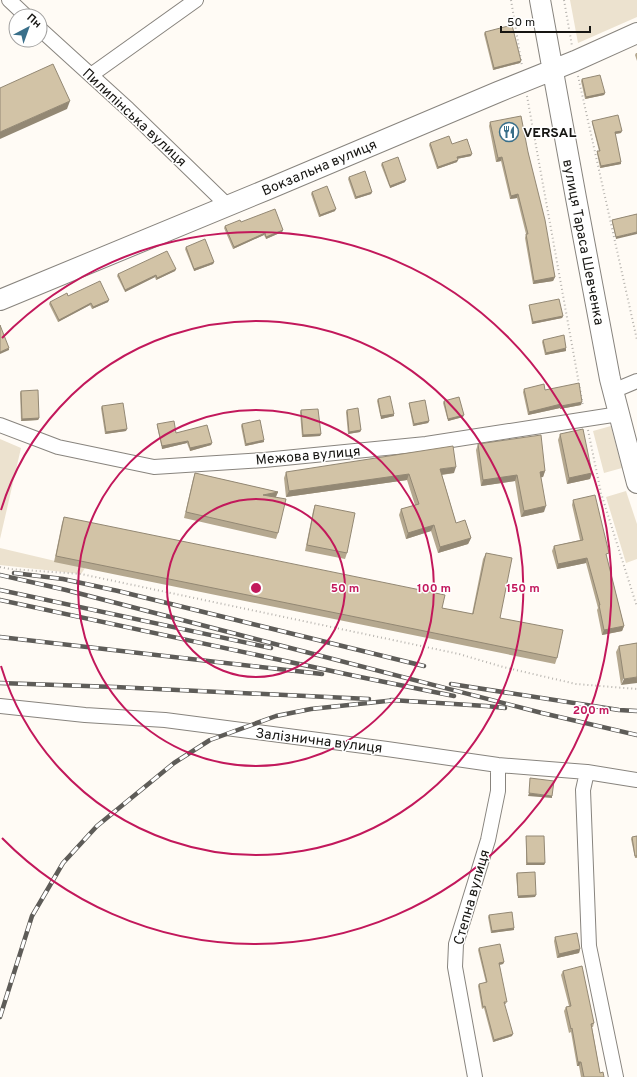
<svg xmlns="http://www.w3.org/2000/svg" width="637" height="1077" viewBox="0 0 637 1077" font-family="Overpass,sans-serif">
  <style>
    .green { fill: #ece2cf }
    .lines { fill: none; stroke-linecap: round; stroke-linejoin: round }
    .street-casing { stroke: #88847e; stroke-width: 16 }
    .secondary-casing { stroke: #88847e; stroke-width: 22 }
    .path { stroke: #b6b3ae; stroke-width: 2; stroke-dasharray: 1 3; stroke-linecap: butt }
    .street { stroke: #fff; stroke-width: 14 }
    .secondary { stroke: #fff; stroke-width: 20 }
    .rail-casing { stroke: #5e5c58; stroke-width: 4.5 }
    .rail { stroke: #fff; stroke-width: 3; stroke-dasharray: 9; stroke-linecap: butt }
    .wall { fill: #b5a88f }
    .shaded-wall { fill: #938874 }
    .building { fill: #d2c3a6; stroke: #938874 }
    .ring { fill: none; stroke: #c2185b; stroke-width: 2 }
    .labels { text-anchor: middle; stroke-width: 3; stroke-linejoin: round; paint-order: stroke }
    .street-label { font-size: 14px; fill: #161512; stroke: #fff }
    .poi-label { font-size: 14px; font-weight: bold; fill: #161512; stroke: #fff; text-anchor: start }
    .centre { fill: #c2185b; stroke: #fff; stroke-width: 2 }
    .ring-label { font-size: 12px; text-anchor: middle; font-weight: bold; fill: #c2185b; stroke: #fff; stroke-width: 3; stroke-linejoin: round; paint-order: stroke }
  </style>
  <rect width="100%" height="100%" fill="#fffbf5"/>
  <!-- green -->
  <path class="green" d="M570,0h67v17l-59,26z
    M611,426l11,42 -18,5 -11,-42z
    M0,439l21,9 -21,91z
    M626,491l11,33v35l-11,4 -20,-66z
    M0,548l85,20 -4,6 -81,-9z"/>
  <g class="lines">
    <defs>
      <path id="street" d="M9,0l17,16
        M40,29l88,80 100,97
        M91,75l105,-75
        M613,391l24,-10
        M0,425l58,22 96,20 110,-7 162,-16 193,-30
        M0,706l85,9 80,5 222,29 111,16 89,7 50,8
        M587,772l-4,18 6,156 27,131
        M475,1077l-20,-110 1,-23 32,-104 10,-49v-26"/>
      <path id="secondary" d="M540,0l36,198 34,181 27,104
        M0,300l266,-110 232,-98 77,-31 62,-28"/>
    </defs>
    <!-- street casing -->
    <use href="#street" class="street-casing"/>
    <!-- secondary casing -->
    <use href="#secondary" class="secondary-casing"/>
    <!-- path -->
    <path class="path" d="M511,0l11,66
      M564,0l8,46
      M578,76l59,264
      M527,96l56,310
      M588,430l13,63 36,114
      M0,567l10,2 71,5 378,80 44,13 73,17 61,5"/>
    <!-- street -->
    <use href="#street" class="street"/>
    <!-- secondary -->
    <use href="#secondary" class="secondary"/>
    <defs>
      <path id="rail" d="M14,573l49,6 55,12 306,75
        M0,575l66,15 476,123 95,22
        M0,590l271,58
        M0,600l360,77 94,19
        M0,637l322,37
        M0,683l115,4 254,12
        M451,684l168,26 18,1
        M391,700l95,6 19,2
        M0,1017l32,-101 31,-53 34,-37 77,-63 36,-23 66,-24 35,-7 85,-9"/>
    </defs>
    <!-- rail casing -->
    <use href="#rail" class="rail-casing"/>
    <!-- rail -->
    <use href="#rail" class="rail"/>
  </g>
  <!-- wall -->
  <path class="wall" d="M485,32l36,29 -1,2 -27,7 -9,-36z
    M636,53h1v8l-2,-6z
    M582,79l23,14 -1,2 -19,4 -4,-18z
    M592,121l29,12 -6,1 6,30 -21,4 -3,-15v-2h2l-7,-28z
    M490,122l38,30 27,125 -2,4 -20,3 -8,-46 1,-4 -9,-36 -7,1 -9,-38 -5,1 -7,-36z
    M430,143l22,1 19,12 -14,3v3l-20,7 -8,-24z
    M382,163l23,19 -15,6 -9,-23z
    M349,177l23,15 -1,2 -16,5 -7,-20z
    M312,192l23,19 -16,6 -8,-23z
    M637,214l-21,25 -4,-17v-2z
    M241,222l42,8 -1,2 -16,7 -2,-4 -31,14 -9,-21 1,-2z
    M186,247l28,15 -1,2 -19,7 -9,-22z
    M176,269l-1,2 -19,9 -1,-3 -30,15 -8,-16 1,-2z
    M68,296l40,6 -16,7 -2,-4 -32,17 -9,-18 1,-2z
    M529,305l34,11 -1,2 -30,6 -3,-17z
    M543,340l23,11 -21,4 -3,-13z
    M524,389l21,1 36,15 -21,4v-1l-32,7 -5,-23z
    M21,391l18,27 -1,2 -17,1 -1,-28z
    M378,399l16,17 -13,3 -4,-18z
    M444,401l19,16 -15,4 -5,-18z
    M409,403l20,18 -1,2 -15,3 -4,-21z
    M102,406l24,25 -21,3 -4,-26z
    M301,410l20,24 -1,2 -18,1 -2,-25z
    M347,410l14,20 -1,2 -12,2 -2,-22z
    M157,424l19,9 36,10 -1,2 -21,6 -3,-8 -25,6 -5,-23z
    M242,424l22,18 -19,4 -4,-20z
    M560,434l32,39 -2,6 -23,5 -9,-44z
    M478,444l67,27 -2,6h-2l3,35 -23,5 -6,-36 -34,5 -5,-36z
    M286,472l168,1 -12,2 14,48 15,15 -3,6 -30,9 -7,-22 -25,8 -7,-24 2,-6 14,-4 -8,-25 -121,17 -2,-19z
    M195,473l83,19 -2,5 2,36 -2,6 -92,-21 9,-39z
    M573,500l34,58 17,68 -2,5 -20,4 -5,-25 1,-2 -12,-45 -29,6 -5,-18 2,-5 26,-6 -8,-35z
    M315,505l32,48 -2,6 -40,-8 8,-40z
    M64,517l378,91 30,6 11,-55 3,-6 14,65 57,40 -2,6 -501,-102 8,-39z
    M637,643l-16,42 -5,-33 3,-6z
    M526,836l19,27 -1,2h-18z
    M637,836v22h-2l-4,-19 1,-2z
    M517,873l18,24 -17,1 -2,-23z
    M489,915l25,13v2l-23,3 -3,-16z
    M555,937l25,12 -1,4 -22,5 -3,-17z
    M479,948l25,14 -1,2 -4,1 7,39h-2l8,32 -19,6 -9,-34 -2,1 -4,-23 1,-2 7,-1 -8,-33z
    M563,971l31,52 -1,4h-1l8,46 4,4h-23l-2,-11h-2l-6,-34 -2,1 -5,-22 2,-4 3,-1 -8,-31z"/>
  <!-- shaded-wall -->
  <path class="shaded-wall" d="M521,61l-1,2 -27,7 1,-2z
    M605,93l-1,2 -19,4 1,-2z
    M70,101l-3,8 -67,30v-7z
    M622,131l-1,2 -7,1 1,-2z
    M472,154l-1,2 -15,3 1,-2z
    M502,157l-1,4 -5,1 2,-4z
    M458,160l-1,2 -20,7 1,-2z
    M621,162v2l-21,4 1,-2z
    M406,180l-1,2 -15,6v-2z
    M372,192l-1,2 -16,5 1,-2z
    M518,194l-1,4 -7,1 1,-3z
    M336,209l-1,2 -16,6 1,-2z
    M283,230l-1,2 -16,7v-2z
    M637,232v2l-21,5v-2z
    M265,233l-1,2 -31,14 1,-2z
    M214,262l-1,2 -19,7v-2z
    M176,269l-1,2 -19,9 1,-2z
    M156,275l-1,2 -30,15v-2z
    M555,277l-2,4 -20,3 1,-3z
    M109,300l-1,2 -16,7 1,-2z
    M91,303l-1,2 -32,17 1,-2z
    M563,316l-1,2 -30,6 1,-2z
    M9,348v2l-9,4v-2z
    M566,348v3l-21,4 1,-2z
    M582,402l-1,3 -21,4 1,-3z
    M561,404l-1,4 -32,7 1,-3z
    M394,414v2l-13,3v-3z
    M464,415l-1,2 -15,4v-2z
    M39,418l-1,2 -17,1 1,-2z
    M429,421l-1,2 -15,3 1,-2z
    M127,429l-1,2 -21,3 1,-2z
    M361,430l-1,2 -12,2 1,-2z
    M321,434l-1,2 -18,1 1,-2z
    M264,440v2l-19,4 1,-2z
    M188,441l-1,2 -25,6v-3z
    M212,443l-1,2 -21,6v-3z
    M456,467l-2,6 -16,2 2,-6z
    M545,471l-2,6 -5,1 2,-6z
    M592,473l-2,6 -23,5 2,-6z
    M409,474l-2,6 -121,17 3,-6z
    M517,475l-2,6 -34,5 2,-6z
    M278,492l-3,6 -12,-3z
    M546,506l-2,6 -23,5 3,-6z
    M434,525l-3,6 -25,8 2,-6z
    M471,538l-3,6 -30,9 2,-6z
    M587,558l-1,5 -29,6 1,-5z
    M624,626l-2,5 -20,4 2,-5z
    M637,677v6l-16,2 3,-6z
    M529,793l23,3v2l-24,-2z
    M527,863h18l-1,2h-18z
    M536,895l-1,2 -17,1v-2z
    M514,928v2l-23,3 1,-2z
    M580,949l-1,4 -22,5 2,-4z
    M504,962l-1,2 -5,1 1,-2z
    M513,1034l-1,2 -19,6 1,-2z
    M578,1062h3l-2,4h-2z"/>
  <!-- building -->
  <path class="building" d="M512,25l9,36 -27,7 -9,-36z
    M53,64l17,37 -70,31v-44z
    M600,75l5,18 -19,4 -4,-18z
    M618,115l4,16 -7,1 6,30 -20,4 -4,-15h3l-8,-30z
    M521,116l7,36 17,68 10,57 -21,4 -8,-47h2l-10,-40 -7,2 -9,-39 -4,1 -8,-36z
    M449,136l3,8 15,-5 5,15 -15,3 1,3 -20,7 -8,-24z
    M398,157l8,23 -16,6 -8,-23z
    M365,171l7,21 -16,5 -7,-20z
    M327,186l9,23 -16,6 -8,-23z
    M275,209l8,21 -17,7 -1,-4 -31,14 -9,-21 15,-6 1,2z
    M637,214v18l-21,5 -4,-17z
    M205,239l9,23 -20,7 -8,-22z
    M167,251l9,18 -19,9 -1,-3 -31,15 -7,-16z
    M100,281l9,19 -16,7 -2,-4 -32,17 -9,-18 17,-9 1,3z
    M559,299l4,17 -30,6 -4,-17z
    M0,325l9,23 -9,4z
    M564,335l2,13 -20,5 -3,-13z
    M579,383l3,19 -21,4v-2l-32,8 -5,-23 20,-5 1,6z
    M38,390l1,28 -17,1 -1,-28z
    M390,396l4,18 -13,2 -3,-17z
    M459,397l5,18 -16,4 -4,-18z
    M425,400l4,21 -15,3 -5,-21z
    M123,403l4,26 -21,3 -4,-26z
    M358,408l3,22 -12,2 -2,-22z
    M318,409l3,25 -18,1 -2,-25z
    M260,420l4,20 -18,4 -4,-20z
    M174,421l2,12 31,-8 5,18 -22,5 -2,-7 -26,5 -5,-22z
    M583,429l9,44 -23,5 -9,-44z
    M541,435l4,36 -5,1 6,34 -22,5 -7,-36 -34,5 -5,-36z
    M453,446l3,21 -16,2 16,54 9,-3 6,18 -31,9 -6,-22 -26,8 -7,-24 18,-5 -10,-30 -120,17 -3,-19z
    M195,473l83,19 -15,3 23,4 -8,34 -92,-21z
    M595,495l14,58 -3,1 18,72 -20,4 -5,-25h1l-13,-47 -29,6 -4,-18 29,-6 -10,-40z
    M315,505l40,8 -8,40 -40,-8z
    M64,517l381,78 -3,13 31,6 13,-61 26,5 -12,60 63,12 -6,28 -501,-102z
    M637,643v34l-13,2 -5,-33z
    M530,778l24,3 -2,15 -23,-3z
    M526,836h18l1,27h-18z
    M637,836v20h-2l-3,-19z
    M535,872l1,23 -18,1 -1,-23z
    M512,912l2,16 -22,3 -3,-16z
    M577,933l3,16 -21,5 -4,-17z
    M500,944l4,18 -5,1 8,39h-3l9,32 -19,6 -9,-34 -2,1 -4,-23 8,-2 -8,-34z
    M582,966l12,57 -3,1 9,49 3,-1 1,5h-20l-3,-15h-3l-6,-34 -1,1 -5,-22 5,-1 -8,-35z"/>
  <!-- distance rings -->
  <g class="ring">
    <circle cx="256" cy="588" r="89"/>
    <circle cx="256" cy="588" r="178"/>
    <path d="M1 510A267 267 0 1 1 1 666"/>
    <path d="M2 338A356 356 0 1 1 2 838"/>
  </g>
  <!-- icons -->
  <defs>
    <symbol id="restaurant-ring" viewBox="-11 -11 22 22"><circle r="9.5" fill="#fff" stroke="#396f8a" stroke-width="1.5"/><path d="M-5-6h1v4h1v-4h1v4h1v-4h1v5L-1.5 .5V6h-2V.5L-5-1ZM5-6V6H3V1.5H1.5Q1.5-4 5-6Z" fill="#396f8a"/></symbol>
  </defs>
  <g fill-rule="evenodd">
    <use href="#restaurant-ring" x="498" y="121" width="22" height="22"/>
  </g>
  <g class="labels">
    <!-- street labels -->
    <g class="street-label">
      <text transform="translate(135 117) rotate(43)" y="5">Пилипінська вулиця</text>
      <text transform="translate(319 167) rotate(-23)" y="5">Вокзальна вулиця</text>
      <text transform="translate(584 242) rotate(79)" y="5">вулиця Тараса Шевченка</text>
      <text transform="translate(308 455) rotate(-5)" y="5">Межова вулиця</text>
      <text transform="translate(319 740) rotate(7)" y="5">Залізнична вулиця</text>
      <text transform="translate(471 897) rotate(-74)" y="5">Степна вулиця</text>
    </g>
    <!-- poi labels -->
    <g class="poi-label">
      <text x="523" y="137">VERSAL</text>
    </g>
  </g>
  <circle cx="256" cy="588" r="6" class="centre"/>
  <g class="ring-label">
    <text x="345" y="592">50 m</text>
    <text x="434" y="592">100 m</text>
    <text x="523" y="592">150 m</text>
    <text x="591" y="714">200 m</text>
  </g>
  <!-- north arrow -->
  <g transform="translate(28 28) rotate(41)"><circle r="19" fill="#ffffff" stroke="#a2a1a0"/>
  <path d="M0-3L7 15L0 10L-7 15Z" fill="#396f8a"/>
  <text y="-6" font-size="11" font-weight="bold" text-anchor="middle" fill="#161512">Пн</text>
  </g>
  <!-- scale -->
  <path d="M501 26v6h89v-6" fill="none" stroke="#161512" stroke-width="2"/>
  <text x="507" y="26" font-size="12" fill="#161512" stroke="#ffffff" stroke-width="3" paint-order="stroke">50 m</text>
</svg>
